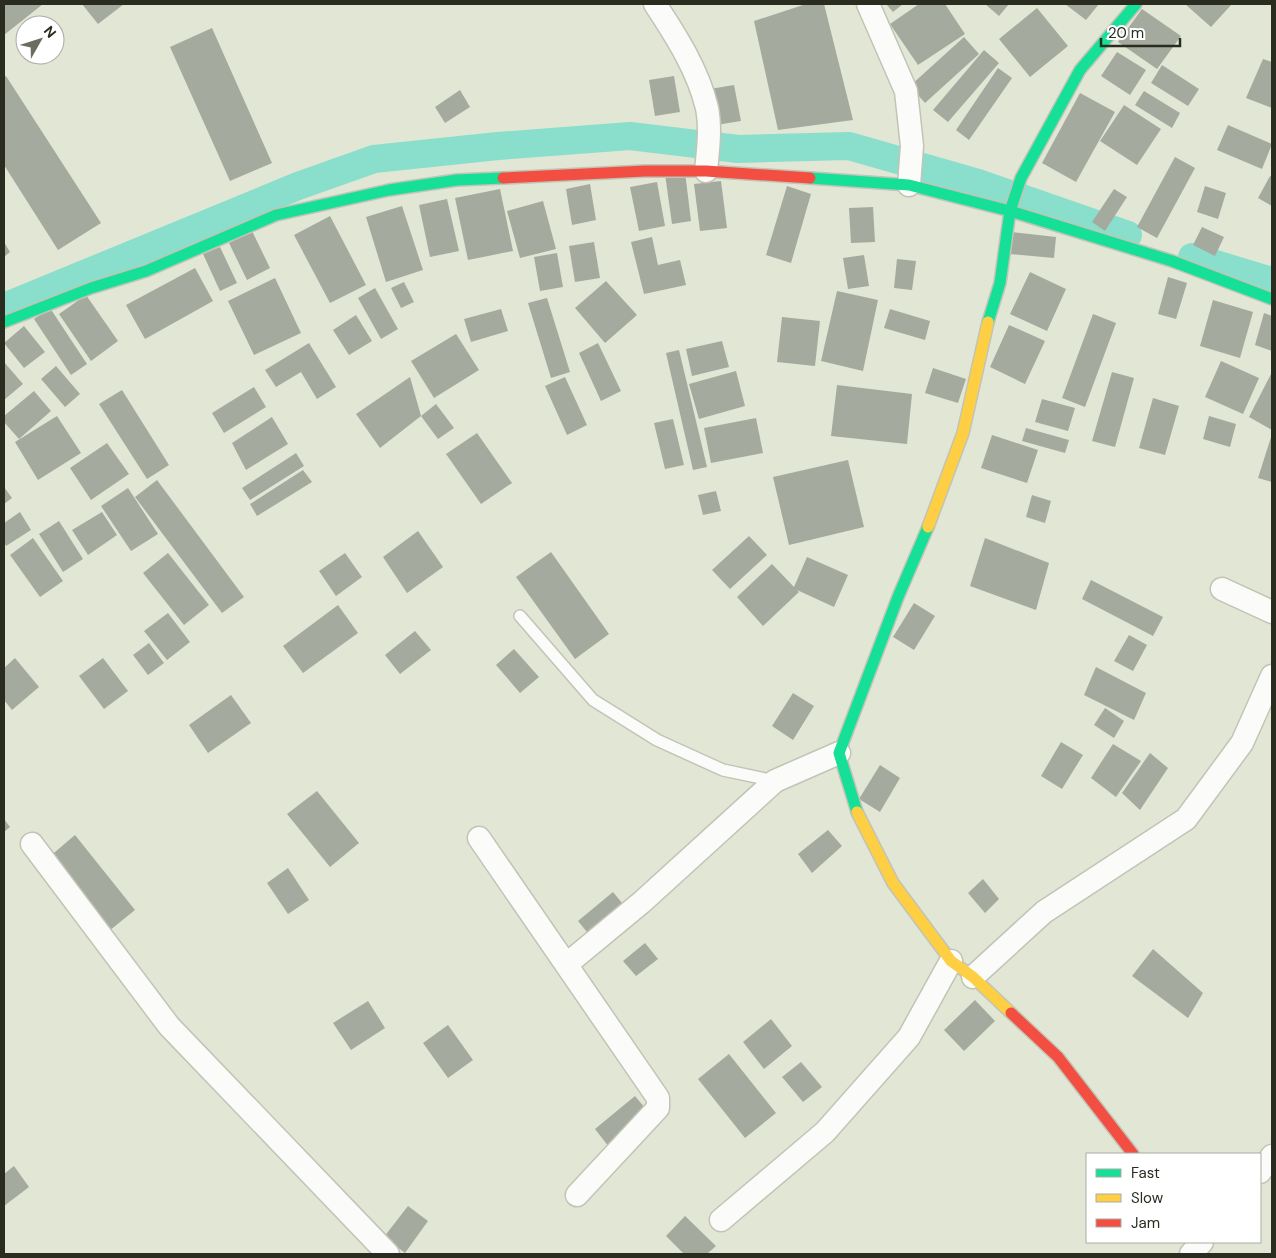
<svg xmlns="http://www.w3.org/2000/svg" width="1276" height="1258" viewBox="0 0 1276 1258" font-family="'DM Sans',sans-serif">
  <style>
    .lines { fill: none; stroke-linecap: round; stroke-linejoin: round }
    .canal { stroke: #89dfcc; stroke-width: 28 }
    .building { fill: #a4aa9e }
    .lane-casing { stroke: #c1c4b6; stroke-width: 14 }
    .street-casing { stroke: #c1c4b6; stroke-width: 25 }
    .fast-casing { stroke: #c1c4b6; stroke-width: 14 }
    .slow-casing { stroke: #c1c4b6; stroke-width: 14 }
    .jam-casing { stroke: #c1c4b6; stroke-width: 14 }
    .lane { stroke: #fbfbf9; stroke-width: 11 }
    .street { stroke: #fbfbf9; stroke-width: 22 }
    .fast { stroke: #16e098; stroke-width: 11 }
    .slow { stroke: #ffcf43; stroke-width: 11 }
    .jam { stroke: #f24e42; stroke-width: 11 }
  </style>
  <rect width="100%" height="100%" fill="#e2e6d4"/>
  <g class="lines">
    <!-- canal -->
    <path class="canal" d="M1192,257l80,24
      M4,307l294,-121 76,-27 124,-13 132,-10 108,13 111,-3 129,37 150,52"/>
  </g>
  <!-- building -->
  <path class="building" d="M4,4h39l-39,31z
    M82,4h42l-26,20z
    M806,4h18l29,116 -75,10 -24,-109z
    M886,4h17l-10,8z
    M919,4h26l20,30 -47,31 -28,-41z
    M985,4h24l-10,12z
    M1065,4h34l-13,16z
    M1185,4h47l-21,23z
    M1037,8l31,38 -38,31 -31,-38z
    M1142,9l39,27 -24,33 -39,-27z
    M212,28l60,135 -42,18 -60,-134z
    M964,37l15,17 -54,49 -15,-17z
    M984,50l15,13 -51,59 -15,-12z
    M1117,52l29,18 -16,25 -29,-19z
    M1263,59l9,3v46l-26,-10z
    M1162,65l37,24 -11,17 -37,-23z
    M998,68l14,10 -43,62 -13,-10z
    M6,76l95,147 -43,27 -54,-85v-88z
    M674,76l6,36 -25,4 -6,-36z
    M734,85l7,36 -25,4 -6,-36z
    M460,90l10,17 -25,16 -10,-16z
    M1144,91l36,22 -8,15 -37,-23z
    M1080,93l35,19 -39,70 -34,-19z
    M1124,105l37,24 -24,36 -37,-24z
    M1228,125l44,19 -10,25 -45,-19z
    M1175,157l20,11 -38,70 -20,-11z
    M685,172l6,49 -19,3 -7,-50z
    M1270,176l2,1v29l-14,-8z
    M721,181l6,47 -27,3 -6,-47z
    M657,182l8,44 -26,5 -9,-44z
    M590,184l6,36 -24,5 -6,-36z
    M787,186l24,8 -20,69 -25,-8z
    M1205,186l21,7 -8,26 -21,-7z
    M500,189l13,62 -45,9 -13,-62z
    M1114,189l13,8 -22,34 -13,-9z
    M447,199l12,52 -29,6 -11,-52z
    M543,201l13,48 -36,9 -13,-47z
    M402,206l21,64 -37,12 -20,-65z
    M873,207l2,35 -24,1 -2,-35z
    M330,216l36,69 -36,18 -36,-68z
    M1202,227l22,10 -9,19 -22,-11z
    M252,231l18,37 -23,12 -18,-37z
    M1011,232l45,5 -2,21 -45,-4z
    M652,237l6,28 22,-5 6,25 -42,9 -13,-52z
    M4,242l6,10 -6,5z
    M594,242l6,36 -25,4 -6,-36z
    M220,247l17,36 -17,8 -17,-37z
    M557,253l6,34 -23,4 -6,-34z
    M864,255l5,31 -21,3 -5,-31z
    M897,259l19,2 -4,29 -18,-2z
    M195,268l18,33 -68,38 -19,-34z
    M1030,272l36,17 -19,42 -37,-17z
    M1168,277l19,6 -11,36 -18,-5z
    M275,278l26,55 -47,22 -26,-54z
    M606,281l31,34 -32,28 -30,-35z
    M404,282l10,20 -13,6 -10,-20z
    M375,288l23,41 -17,10 -23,-41z
    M837,291l41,9 -15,71 -42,-10z
    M86,295l32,46 -27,20 -32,-47z
    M547,298l23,74 -19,6 -23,-75z
    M1213,300l40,12 -13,46 -40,-12z
    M50,308l37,56 -16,11 -37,-56z
    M501,309l7,22 -37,11 -7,-23z
    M890,309l40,12 -5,19 -41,-12z
    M1264,313l8,3v35l-17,-6z
    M1093,314l23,9 -31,84 -23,-9z
    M356,315l16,26 -23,14 -16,-25z
    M782,317l38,4 -5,45 -38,-4z
    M1009,325l36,16 -20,43 -35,-17z
    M24,326l21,26 -21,16 -20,-25z
    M456,334l23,36 -45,28 -23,-37z
    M722,341l7,26 -37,9 -6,-27z
    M309,343l27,44 -19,12 -16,-27 -25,15 -11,-17z
    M598,343l23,48 -20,10 -22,-48z
    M679,350l28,117 -14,3 -27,-117z
    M1221,361l38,17 -16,36 -38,-17z
    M4,362l19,22 -19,16z
    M56,366l24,28 -15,13 -24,-28z
    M933,368l33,11 -8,24 -33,-10z
    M736,371l9,35 -46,13 -10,-35z
    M1112,372l22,6 -19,69 -23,-6z
    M1272,372v58l-23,-13z
    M410,377l11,39 -41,32 -24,-34z
    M565,377l22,48 -20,10 -22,-49z
    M837,385l75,9 -5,50 -76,-8z
    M254,387l12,20 -42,26 -12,-20z
    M122,390l47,75 -22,14 -48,-75z
    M34,391l17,20 -32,28 -15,-17v-6z
    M1153,398l26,8 -14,49 -26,-7z
    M1042,399l33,9 -7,23 -33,-9z
    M436,404l18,24 -16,11 -17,-23z
    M57,416l24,37 -43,27 -23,-38z
    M1209,416l27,8 -6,23 -27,-8z
    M272,417l16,27 -42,26 -14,-27z
    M756,418l7,35 -52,10 -7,-35z
    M673,419l11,46 -19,4 -11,-46z
    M1026,428l43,12 -4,13 -43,-12z
    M477,433l35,50 -31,21 -35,-50z
    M1272,434v48l-14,-4z
    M992,435l46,15 -11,33 -46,-15z
    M107,443l22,31 -38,26 -21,-32z
    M296,453l8,13 -54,34 -8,-12z
    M848,460l16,67 -75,18 -16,-68z
    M303,470l9,12 -55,34 -7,-12z
    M157,480l87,117 -22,16 -87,-116z
    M4,487l8,11 -8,6z
    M128,488l30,46 -27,17 -30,-45z
    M716,491l5,20 -18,4 -5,-20z
    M1032,495l19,6 -6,22 -19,-6z
    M20,512l11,18 -25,16 -2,-4v-19z
    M102,512l15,23 -29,20 -16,-25z
    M59,521l24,38 -20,13 -24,-38z
    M418,531l25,36 -36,26 -24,-36z
    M749,536l18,19 -37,34 -18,-19z
    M33,538l30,43 -23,16 -30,-42z
    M985,538l64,25 -13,47 -66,-24z
    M551,552l58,82 -34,25 -59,-82z
    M168,553l41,52 -25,20 -41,-52z
    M345,553l17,24 -26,19 -17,-25z
    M807,557l41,18 -14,32 -37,-17 2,2 -36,34 -26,-29 35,-33 22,23z
    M1091,580l72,37 -10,19 -71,-37z
    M914,603l21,13 -21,34 -21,-13z
    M338,605l20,28 -55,40 -20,-27z
    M168,613l22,29 -23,18 -23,-29z
    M415,631l16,19 -31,24 -15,-19z
    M1129,635l18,10 -14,26 -19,-10z
    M149,643l15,20 -16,12 -15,-20z
    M514,649l25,28 -19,16 -24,-28z
    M15,658l24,29 -27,23 -8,-10v-32z
    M103,658l25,33 -24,18 -25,-33z
    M1096,667l50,26 -12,27 -50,-25z
    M793,693l21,13 -21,34 -21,-14z
    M231,695l20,28 -43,30 -19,-28z
    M1105,708l19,13 -10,17 -20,-13z
    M1061,742l22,13 -21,34 -21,-13z
    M1113,744l28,17 -25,36 -25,-19z
    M1150,753l18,15 -28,42 -18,-17z
    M880,765l20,13 -20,34 -21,-13z
    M317,791l42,52 -29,24 -43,-53z
    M4,819l6,8 -6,5z
    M828,830l14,16 -30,27 -14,-19z
    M75,835l60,75 -31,25 -56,-77z
    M288,868l21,32 -21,14 -21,-31z
    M983,879l16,20 -14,14 -17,-20z
    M613,892l14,17 -36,28 -13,-16z
    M645,943l13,16 -22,17 -13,-15z
    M1153,949l50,44 -15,25 -56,-42z
    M975,1000l20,21 -31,30 -20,-21z
    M368,1001l17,27 -34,22 -18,-27z
    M771,1019l21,27 -28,23 -21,-27z
    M448,1025l25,35 -25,18 -25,-35z
    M729,1054l47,59 -31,25 -47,-59z
    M801,1062l21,25 -19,15 -21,-25z
    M635,1096l15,18 -41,33 -14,-18z
    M14,1166l15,21 -25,19v-32z
    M408,1206l20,15 -23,32 -21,-16z
    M685,1216l31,30 -9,8h-23l-18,-18z"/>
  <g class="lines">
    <defs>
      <path id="lane" d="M520,616l73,84 64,40 66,30 52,11"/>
      <path id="street" d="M655,4c21,32 43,66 52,104 4,20 1,43 -1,63
        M868,4l38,87 6,55 -3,39
        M1222,589l50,23
        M479,838l179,260v10l-81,87
        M32,844l137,182 219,228
        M567,964l75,-62 133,-121 64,-28
        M973,977l71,-65 142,-93 56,-76 30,-67
        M1260,1172l12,-16
        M721,1220l104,-88 84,-95 42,-76
        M1191,1254l11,-12"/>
      <path id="fast" d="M810,178l99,7 101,26 162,50 100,38
        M4,322l87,-34 55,-17 130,-56 113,-25 68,-10 46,-2
        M988,322l12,-39 10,-72 11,-33 59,-108 56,-66
        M857,812l-18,-59 59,-156 30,-70"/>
      <path id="slow" d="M928,527l35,-94 25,-111
        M857,812l36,71 58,78 22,16 38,36"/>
      <path id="jam" d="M503,178l142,-7h61l104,7
        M1011,1013l47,44 75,97"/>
    </defs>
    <!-- lane casing -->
    <use href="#lane" class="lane-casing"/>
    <!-- street casing -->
    <use href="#street" class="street-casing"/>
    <!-- fast casing -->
    <use href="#fast" class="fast-casing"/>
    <!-- slow casing -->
    <use href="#slow" class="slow-casing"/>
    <!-- jam casing -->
    <use href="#jam" class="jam-casing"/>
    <!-- lane -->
    <use href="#lane" class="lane"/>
    <!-- street -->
    <use href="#street" class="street"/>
    <!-- fast -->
    <use href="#fast" class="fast"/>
    <!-- slow -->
    <use href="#slow" class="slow"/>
    <!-- jam -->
    <use href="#jam" class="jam"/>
  </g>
  <!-- border -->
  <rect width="1276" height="1258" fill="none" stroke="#2a2c20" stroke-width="10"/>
  <!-- legend -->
  <rect x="1086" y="1153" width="175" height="90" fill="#ffffff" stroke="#aaaba6"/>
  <rect x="1096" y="1169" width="25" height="8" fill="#16e098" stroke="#aaaba6"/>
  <text x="1131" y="1178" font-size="15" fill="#2a2c20">Fast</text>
  <rect x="1096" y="1194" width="25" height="8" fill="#ffcf43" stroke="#aaaba6"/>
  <text x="1131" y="1203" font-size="15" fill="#2a2c20">Slow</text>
  <rect x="1096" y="1219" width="25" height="8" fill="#f24e42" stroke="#aaaba6"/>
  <text x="1131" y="1228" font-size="15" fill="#2a2c20">Jam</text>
  <!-- north arrow -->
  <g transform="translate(40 40) rotate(51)"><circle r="24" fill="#ffffff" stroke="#aaaba6"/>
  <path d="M0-4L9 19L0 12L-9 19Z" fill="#6a6d5f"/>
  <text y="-8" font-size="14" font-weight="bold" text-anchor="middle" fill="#2a2c20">N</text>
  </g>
  <!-- scale -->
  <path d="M1101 38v8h79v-8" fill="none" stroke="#2a2c20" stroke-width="2.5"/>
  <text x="1108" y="38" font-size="15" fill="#2a2c20" stroke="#ffffff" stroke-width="4" paint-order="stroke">20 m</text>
</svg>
